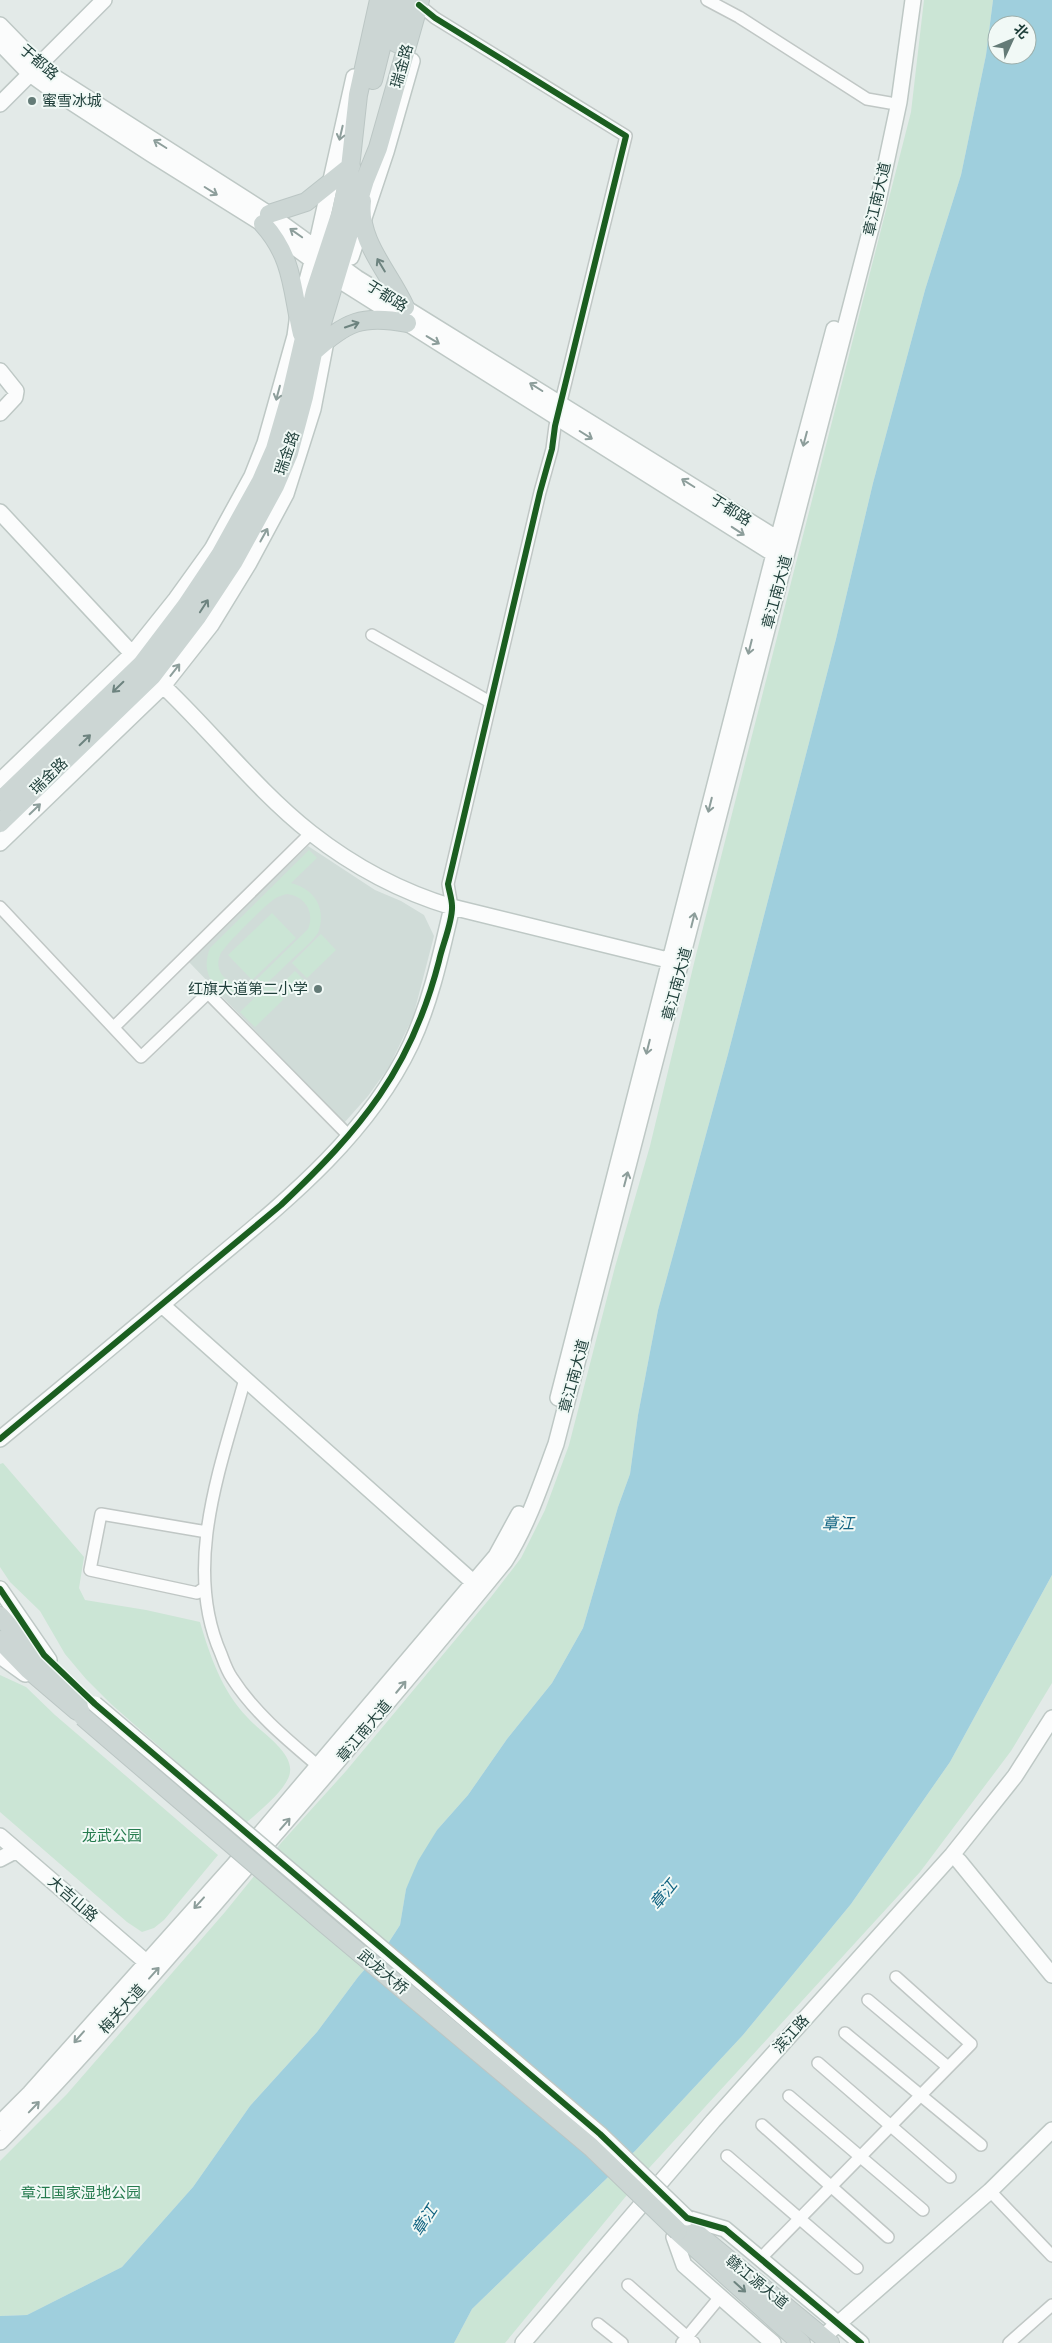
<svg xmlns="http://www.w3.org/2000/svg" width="1052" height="2343" viewBox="0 0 1052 2343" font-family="'IBM Plex Sans','Noto Sans SC',sans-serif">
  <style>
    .built { fill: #d0dcd8 }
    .green { fill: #cbe5d5; fill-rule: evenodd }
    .water { fill: #9fcfdd; fill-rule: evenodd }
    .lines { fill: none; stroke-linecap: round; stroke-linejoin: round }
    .street-casing { stroke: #c0c7c5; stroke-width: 14 }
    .secondary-casing { stroke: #bec8c5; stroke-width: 18 }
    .primary-casing { stroke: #bbc6c4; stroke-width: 20 }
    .street { stroke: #fbfcfc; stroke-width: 11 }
    .secondary { stroke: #fbfcfc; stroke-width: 15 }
    .primary { stroke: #ccd6d4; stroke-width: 18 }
    .secondary-bridge-casing { stroke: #bec8c5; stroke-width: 18; stroke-linecap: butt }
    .primary-bridge-casing { stroke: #bbc6c4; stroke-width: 20; stroke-linecap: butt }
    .secondary-bridge { stroke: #fbfcfc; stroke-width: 15 }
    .primary-bridge { stroke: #ccd6d4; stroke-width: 18 }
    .cycleway-casing { stroke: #f1f9f6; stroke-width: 9 }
    .cycleway { stroke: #1b5e20; stroke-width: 6 }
    .oneway { stroke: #8d9e9b }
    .oneway2 { stroke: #6d837f }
    .poi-dot { fill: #647b77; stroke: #f1f9f6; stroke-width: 2 }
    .labels { text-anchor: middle; stroke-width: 4; stroke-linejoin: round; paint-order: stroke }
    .street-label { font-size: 15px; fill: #1f3f3a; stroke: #f1f9f6 }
    .poi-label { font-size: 15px; fill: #1f3f3a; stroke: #f1f9f6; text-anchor: start }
    .park-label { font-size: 15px; fill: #257b4e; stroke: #f1f9f6 }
    .water-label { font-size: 16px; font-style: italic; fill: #126482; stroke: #f1f9f6 }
  </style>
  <rect width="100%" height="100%" fill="#e3eae8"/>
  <!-- built -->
  <path class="built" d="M308,846l67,44 26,11 23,14 10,21 -21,81 -24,50 -21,29 -24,27 -156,-162z"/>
  <!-- green -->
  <path class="green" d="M924,0h69l-7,55 -25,120 -36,115 -52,193 -37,156 -108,415 -70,256 -20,105 -8,59 -12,33 -35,121 -31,55 -45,56 -39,56 -31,35 -31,59 -6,36 -11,17 -31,35 -41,55 -67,74 -57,81 -71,80 -95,48 -27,1v-155l67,-67 158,-182 56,-69 65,-72 145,-174 30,-39 24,-48 24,-65 46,-178 35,-121 46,-191 215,-843z
    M309,850l8,8 -26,25c24,6 36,26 27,50 -8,11 -20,20 -30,30 -19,18 -49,53 -74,21 -9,-11 -9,-23 -4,-36zM287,894c18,2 28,18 21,35l-54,53c-19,9 -44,-7 -33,-29 5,-9 46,-50 55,-55 3,-2 7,-3 11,-4z
    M272,913l24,25 -44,42 -24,-25z
    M321,934l15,16 -29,28 -15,-15z
    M295,971l9,9 -17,17 -9,-9z
    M269,984l15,15 -29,28 -15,-15z
    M3,1463l81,94 -5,31 6,12 61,10 54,12c10,34 22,69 47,95 12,14 46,34 43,55 -2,17 -31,39 -44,51l-135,-119 -25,-25 -21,-25 -25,-43 -30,-29 -10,-15v-103z
    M1052,1575v108l-41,68 -91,121 -270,295 -145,176h-51l18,-34 163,-158 108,-116 108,-131 99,-142z
    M0,1675l26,12 29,28 163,140 -54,65 -10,8 -12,4 -15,-10 -127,-110z"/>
  <!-- water -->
  <path class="water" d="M993,0h59v1575l-102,187 -99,142 -108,131 -108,116 -163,158 -18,34h-454v-27l27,-1 95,-48 71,-80 57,-81 67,-74 41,-55 31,-35 11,-17 6,-36 12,-28 19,-31 31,-35 39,-56 45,-56 31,-55 35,-121 12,-33 8,-59 20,-105 70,-256 108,-415 37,-156 52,-193 36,-115 25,-120zM997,25h30v30h-30z"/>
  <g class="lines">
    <defs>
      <path id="street" d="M707,0l32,17 128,82 23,4
        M419,5l16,13 191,118 -71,290 -3,23 -12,43 -92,392 4,23
        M372,635l118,67
        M0,907l141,150 67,-64 141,143
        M114,1027l197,-194
        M245,1379c-24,87 -63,187 -24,275 3,8 6,17 11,24 23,36 58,64 91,92
        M204,1588l-7,5 -107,-23 11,-56 106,18
        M868,2000l80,67
        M845,2033l136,112
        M818,2063l132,114
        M789,2096l134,114
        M762,2125l126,112
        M727,2156l130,112
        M990,2191l62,65
        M760,2259l211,-215 -75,-67
        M628,2285l66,58
        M598,2324l24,19
        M682,2343l38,-46
        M1009,2343l43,-38"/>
      <path id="secondary" d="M0,25l39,40 14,11 216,138 88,64 429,266
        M0,43l30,31 18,13 103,67 112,70 79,58 438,276
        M0,104l104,-104
        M351,257l35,-105 26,-91
        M0,371l16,20 -1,6 -15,16
        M0,512l139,149
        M157,680c53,49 98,109 154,153 42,33 91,59 141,74l228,56
        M0,781l132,-127 44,-55 36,-50 40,-73 13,-33 30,-107 3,-22 18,-67 38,-170
        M0,843l163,-157 48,-61 38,-62 37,-69 27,-85 14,-73
        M162,1305l311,277
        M558,1398l216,-844 60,-225
        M0,1439c66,-54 132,-109 197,-164 80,-67 168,-134 214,-231 20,-43 30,-90 41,-137
        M0,1589l49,71
        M0,1656l25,18
        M0,1836l146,126
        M0,1859l15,-8
        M959,1861l93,114
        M0,2123l30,-30 202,-226 264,-311 23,-42
        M0,2142c74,-75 143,-156 213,-236 99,-114 197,-228 292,-345 23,-36 36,-77 51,-117l322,-1243 21,-99 14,-102
        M687,2218l38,11 136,114
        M674,2237l10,28 89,78
        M823,2337l167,-146 62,-61
        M523,2343l190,-222 239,-266 63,-79 37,-58"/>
      <path id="primary" d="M396,43l11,-43
        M373,80l20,-80
        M362,201c-5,40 28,72 43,106
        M269,214l37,-12 45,-36
        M263,224c31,34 29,68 39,110
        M313,352c33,-30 49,-38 94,-29
        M0,801l142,-137 44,-58 34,-51 41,-74 14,-32 16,-55 24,-103 26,-79 9,-44 8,-73 21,-95
        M0,823l152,-147 45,-59 37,-56 41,-75 14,-33 15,-56 9,-44 52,-173 13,-32 42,-148
        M0,1616l39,44 51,48
        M0,1640l29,30 48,41
        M682,2221l148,122
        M678,2232l123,111"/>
    </defs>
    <!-- street casing -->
    <use href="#street" class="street-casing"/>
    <!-- secondary casing -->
    <use href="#secondary" class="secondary-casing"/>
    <!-- primary casing -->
    <use href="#primary" class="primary-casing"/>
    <!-- street -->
    <use href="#street" class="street"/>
    <!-- secondary -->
    <use href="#secondary" class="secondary"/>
    <!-- primary -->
    <use href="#primary" class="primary"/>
    <defs>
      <path id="secondary-bridge" d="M95,1704l505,430 87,84"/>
      <path id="primary-bridge" d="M83,1717l242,207 266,223 87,84"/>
    </defs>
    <!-- secondary-bridge casing -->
    <use href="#secondary-bridge" class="secondary-bridge-casing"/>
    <!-- primary-bridge casing -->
    <use href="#primary-bridge" class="primary-bridge-casing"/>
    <!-- secondary-bridge -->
    <use href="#secondary-bridge" class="secondary-bridge"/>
    <!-- primary-bridge -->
    <use href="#primary-bridge" class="primary-bridge"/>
    <defs>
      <path id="cycleway" d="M0,1439l281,-234c80,-76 130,-135 158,-244 3,-15 14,-40 13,-55 0,-7 -3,-15 -4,-22l92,-392 12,-43 3,-23 71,-290 -191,-118 -16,-13
        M0,1589l44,66 51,49 505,430 87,84 38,11 136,114"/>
    </defs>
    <!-- cycleway casing -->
    <use href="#cycleway" class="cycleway-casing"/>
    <!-- cycleway -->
    <use href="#cycleway" class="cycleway"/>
  </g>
  <!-- one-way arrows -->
  <defs><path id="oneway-shaft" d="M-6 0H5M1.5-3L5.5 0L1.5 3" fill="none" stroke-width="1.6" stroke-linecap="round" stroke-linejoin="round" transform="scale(1.25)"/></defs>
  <g class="oneway">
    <use href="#oneway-shaft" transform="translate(341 133) rotate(103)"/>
    <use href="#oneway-shaft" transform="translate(160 144) rotate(-148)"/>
    <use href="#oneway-shaft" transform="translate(211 191) rotate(32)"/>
    <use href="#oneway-shaft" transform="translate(296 233) rotate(-145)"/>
    <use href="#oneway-shaft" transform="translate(433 340) rotate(31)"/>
    <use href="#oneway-shaft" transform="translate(536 387) rotate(-148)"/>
    <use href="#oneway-shaft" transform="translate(278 393) rotate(105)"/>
    <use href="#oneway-shaft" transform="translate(586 435) rotate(32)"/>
    <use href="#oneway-shaft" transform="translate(805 439) rotate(105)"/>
    <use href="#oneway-shaft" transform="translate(688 483) rotate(-148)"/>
    <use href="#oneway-shaft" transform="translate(738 531) rotate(33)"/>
    <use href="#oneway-shaft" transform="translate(264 535) rotate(-61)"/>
    <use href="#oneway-shaft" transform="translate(750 647) rotate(104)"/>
    <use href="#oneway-shaft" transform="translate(175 670) rotate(-52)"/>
    <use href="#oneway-shaft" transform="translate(710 805) rotate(104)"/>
    <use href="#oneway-shaft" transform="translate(35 809) rotate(-44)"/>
    <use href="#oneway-shaft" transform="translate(693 920) rotate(-76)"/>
    <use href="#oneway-shaft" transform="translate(648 1047) rotate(104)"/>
    <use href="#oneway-shaft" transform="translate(626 1179) rotate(-75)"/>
    <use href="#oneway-shaft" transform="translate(401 1687) rotate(-50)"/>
    <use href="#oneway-shaft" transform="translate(285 1824) rotate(-49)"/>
    <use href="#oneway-shaft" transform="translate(199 1903) rotate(132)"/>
    <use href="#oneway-shaft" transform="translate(154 1973) rotate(-48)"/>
    <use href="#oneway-shaft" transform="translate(79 2037) rotate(131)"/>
    <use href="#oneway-shaft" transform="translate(34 2107) rotate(-46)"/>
  </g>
  <g class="oneway2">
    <use href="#oneway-shaft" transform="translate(381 265) rotate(-121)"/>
    <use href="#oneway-shaft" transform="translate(352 325) rotate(-19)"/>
    <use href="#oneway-shaft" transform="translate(204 606) rotate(-57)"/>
    <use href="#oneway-shaft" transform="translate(118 687) rotate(136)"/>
    <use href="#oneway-shaft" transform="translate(85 740) rotate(-44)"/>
    <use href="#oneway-shaft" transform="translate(740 2287) rotate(42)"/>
  </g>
  <!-- markers -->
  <g class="poi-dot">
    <circle cx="32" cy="101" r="5"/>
    <circle cx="318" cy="989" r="5"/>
  </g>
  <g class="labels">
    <!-- street labels -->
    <g class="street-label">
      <text transform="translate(39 62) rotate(41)" y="5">于都路</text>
      <text transform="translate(402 66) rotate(-74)" y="5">瑞金路</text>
      <text transform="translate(877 199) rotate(-77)" y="5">章江南大道</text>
      <text transform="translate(387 296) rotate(32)" y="5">于都路</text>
      <text transform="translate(287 453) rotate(-71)" y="5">瑞金路</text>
      <text transform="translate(731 510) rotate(32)" y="5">于都路</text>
      <text transform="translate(777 592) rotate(-75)" y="5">章江南大道</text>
      <text transform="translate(49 776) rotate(-44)" y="5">瑞金路</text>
      <text transform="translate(677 984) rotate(-75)" y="5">章江南大道</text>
      <text transform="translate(574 1376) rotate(-75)" y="5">章江南大道</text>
      <text transform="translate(364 1731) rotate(-50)" y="5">章江南大道</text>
      <text transform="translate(73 1899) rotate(41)" y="5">大吉山路</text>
      <text transform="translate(383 1972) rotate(40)" y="5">武龙大桥</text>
      <text transform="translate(122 2009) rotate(-48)" y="5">梅关大道</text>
      <text transform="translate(791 2034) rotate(-48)" y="5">滨江路</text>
      <text transform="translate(757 2282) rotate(39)" y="5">赣江源大道</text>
    </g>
    <!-- poi labels -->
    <g class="poi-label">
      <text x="42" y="106">蜜雪冰城</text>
      <text x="308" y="994" text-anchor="end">红旗大道第二小学</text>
    </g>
    <!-- park labels -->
    <g class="park-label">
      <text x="112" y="1841">龙武公园</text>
      <text x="81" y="2198">章江国家湿地公园</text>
    </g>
    <!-- water labels -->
    <g class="water-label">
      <text x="838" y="1529">章江</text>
      <text transform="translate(663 1894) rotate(-51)" y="6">章江</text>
      <text transform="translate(424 2220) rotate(-57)" y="6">章江</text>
    </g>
  </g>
  <!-- north arrow -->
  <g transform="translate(1012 40) rotate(46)"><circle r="24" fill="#f1f9f6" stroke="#9dafab"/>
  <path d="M0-4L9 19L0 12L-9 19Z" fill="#647b77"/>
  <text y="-8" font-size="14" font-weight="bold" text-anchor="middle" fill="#1f3f3a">北</text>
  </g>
</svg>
